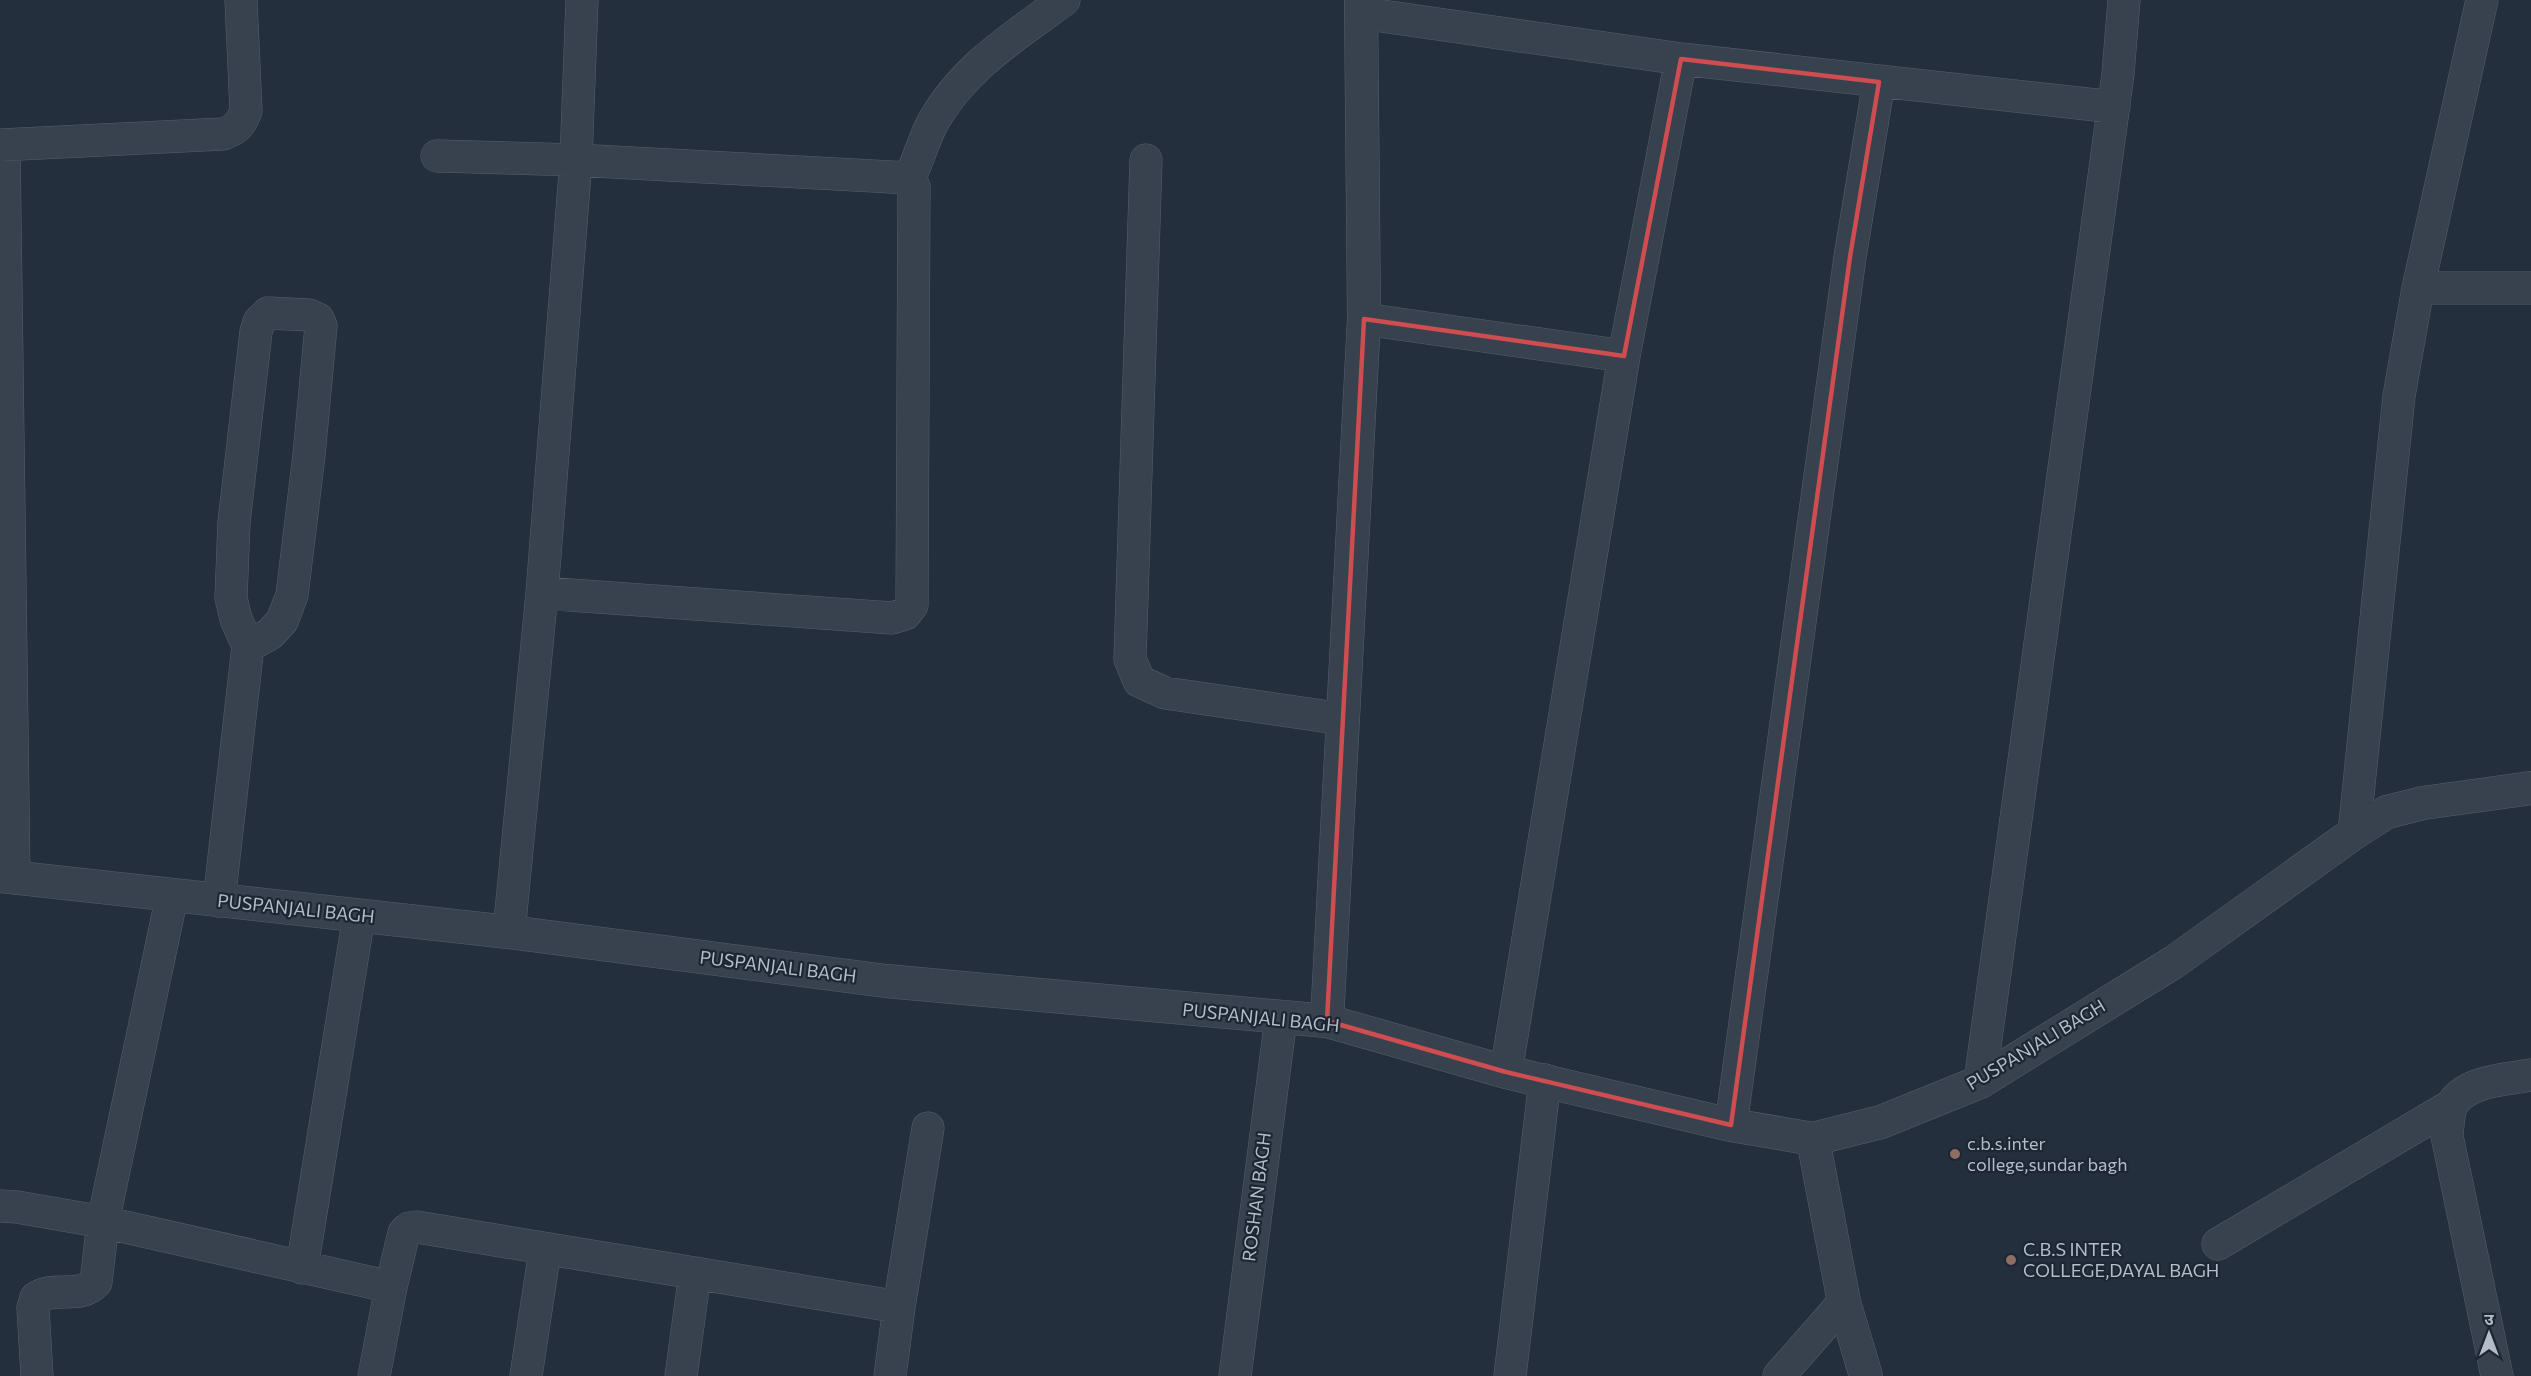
<svg xmlns="http://www.w3.org/2000/svg" width="2531" height="1376" viewBox="0 0 2531 1376" font-family="Commissioner,'Noto Sans Devanagari',sans-serif">
  <style>
    .lines { fill: none; stroke-linecap: round; stroke-linejoin: round }
    .minor-casing { stroke: #565f6c; stroke-width: 33 }
    .tertiary-casing { stroke: #565f6c; stroke-width: 34 }
    .minor { stroke: #38414e; stroke-width: 32 }
    .tertiary { stroke: #38414e; stroke-width: 33 }
    .marked { fill: none; stroke: #ce4d50; stroke-width: 4.5; stroke-linejoin: round }
    .education-dot { fill: #8d6e63; stroke: #1d2633; stroke-width: 2 }
    .labels { text-anchor: middle; stroke-width: 4.5; stroke-linejoin: round; paint-order: stroke }
    .street-label { font-size: 18px; fill: #b4bcc9; stroke: #1d2633 }
    .poi-label { font-size: 18px; fill: #b4bcc9; stroke: #1d2633; text-anchor: start }
  </style>
  <rect width="100%" height="100%" fill="#242f3e"/>
  <g class="lines">
    <defs>
      <path id="minor" d="M1361,13l320,46 433,48
        M0,145l223,-11c13,-4 18,-10 23,-23l-5,-111
        M4,145l10,733
        M437,156l139,4 6,-160
        M1146,160l-16,499 9,22 26,12 178,26
        M910,178c8,-18 14,-39 23,-56 31,-55 82,-86 131,-122
        M2418,288h113
        M1364,319l260,37 -118,716
        M1624,356l57,-297
        M2354,833l45,-437 19,-108 64,-288
        M219,901l29,-255 -12,-27 -5,-21 3,-76 22,-190 3,-10 9,-9 41,2 9,4 3,7 -12,129 -17,140 -10,26 -12,13 -22,12
        M509,932l33,-339 34,-433 334,18 4,9 -2,418 -7,9 -13,4 -350,-25
        M1980,1082l138,-1008 6,-74
        M1731,1125l119,-868 29,-175
        M0,1206l17,1 86,15 288,65 13,-54 5,-5 8,-1 482,80 29,-179
        M2218,1244l234,-139
        M302,1268l57,-352
        M37,1376l-4,-68 3,-10c18,-13 44,2 60,-16l7,-60 69,-326
        M374,1376l17,-89
        M526,1376l19,-126
        M681,1376l14,-102
        M890,1376l9,-69
        M1235,1376l46,-358
        M1510,1376l35,-296
        M1779,1376l65,-74
        M2497,1376l-50,-240c1,-10 1,-24 6,-33 16,-23 53,-23 78,-28"/>
      <path id="tertiary" d="M0,876l509,56 377,49 441,40 179,51 225,53 82,14 68,-17 99,-40 194,-120 180,-129 33,-21 36,-9 108,-15
        M1327,1021l37,-702 -3,-319
        M1813,1139l31,163 22,74"/>
    </defs>
    <!-- minor casing -->
    <use href="#minor" class="minor-casing"/>
    <!-- tertiary casing -->
    <use href="#tertiary" class="tertiary-casing"/>
    <!-- minor -->
    <use href="#minor" class="minor"/>
    <!-- tertiary -->
    <use href="#tertiary" class="tertiary"/>
  </g>
  <!-- marked area -->
  <path class="marked" d="M1681,59l198,23 -29,175 -119,868 -225,-53 -179,-51 37,-702 260,37z"/>
  <!-- markers -->
  <g class="education-dot">
    <circle cx="1955" cy="1154" r="6"/>
    <circle cx="2011" cy="1260" r="6"/>
  </g>
  <g class="labels">
    <!-- street labels -->
    <g class="street-label">
      <text transform="translate(296 909) rotate(6)" y="6">PUSPANJALI BAGH</text>
      <text transform="translate(778 967) rotate(7)" y="6">PUSPANJALI BAGH</text>
      <text transform="translate(1261 1018) rotate(6)" y="6">PUSPANJALI BAGH</text>
      <text transform="translate(2036 1045) rotate(-31)" y="6">PUSPANJALI BAGH</text>
      <text transform="translate(1257 1197) rotate(-83)" y="6">ROSHAN BAGH</text>
    </g>
    <!-- poi labels -->
    <g class="poi-label">
      <text x="1967" y="1150">c.b.s.inter<tspan x="1967" dy="21">college,sundar bagh</tspan></text>
      <text x="2023" y="1256">C.B.S INTER<tspan x="2023" dy="21">COLLEGE,DAYAL BAGH</tspan></text>
    </g>
  </g>
  <!-- north arrow -->
  <g transform="translate(2489 1334)" stroke="#1d2633" stroke-width="4.5" paint-order="stroke">
  <path d="M0-4.5L10 22L0 15L-10 22Z" fill="#b4bcc9"/>
  <text y="-9" font-size="16" font-weight="bold" text-anchor="middle" fill="#b4bcc9">उ</text>
  </g>
</svg>
